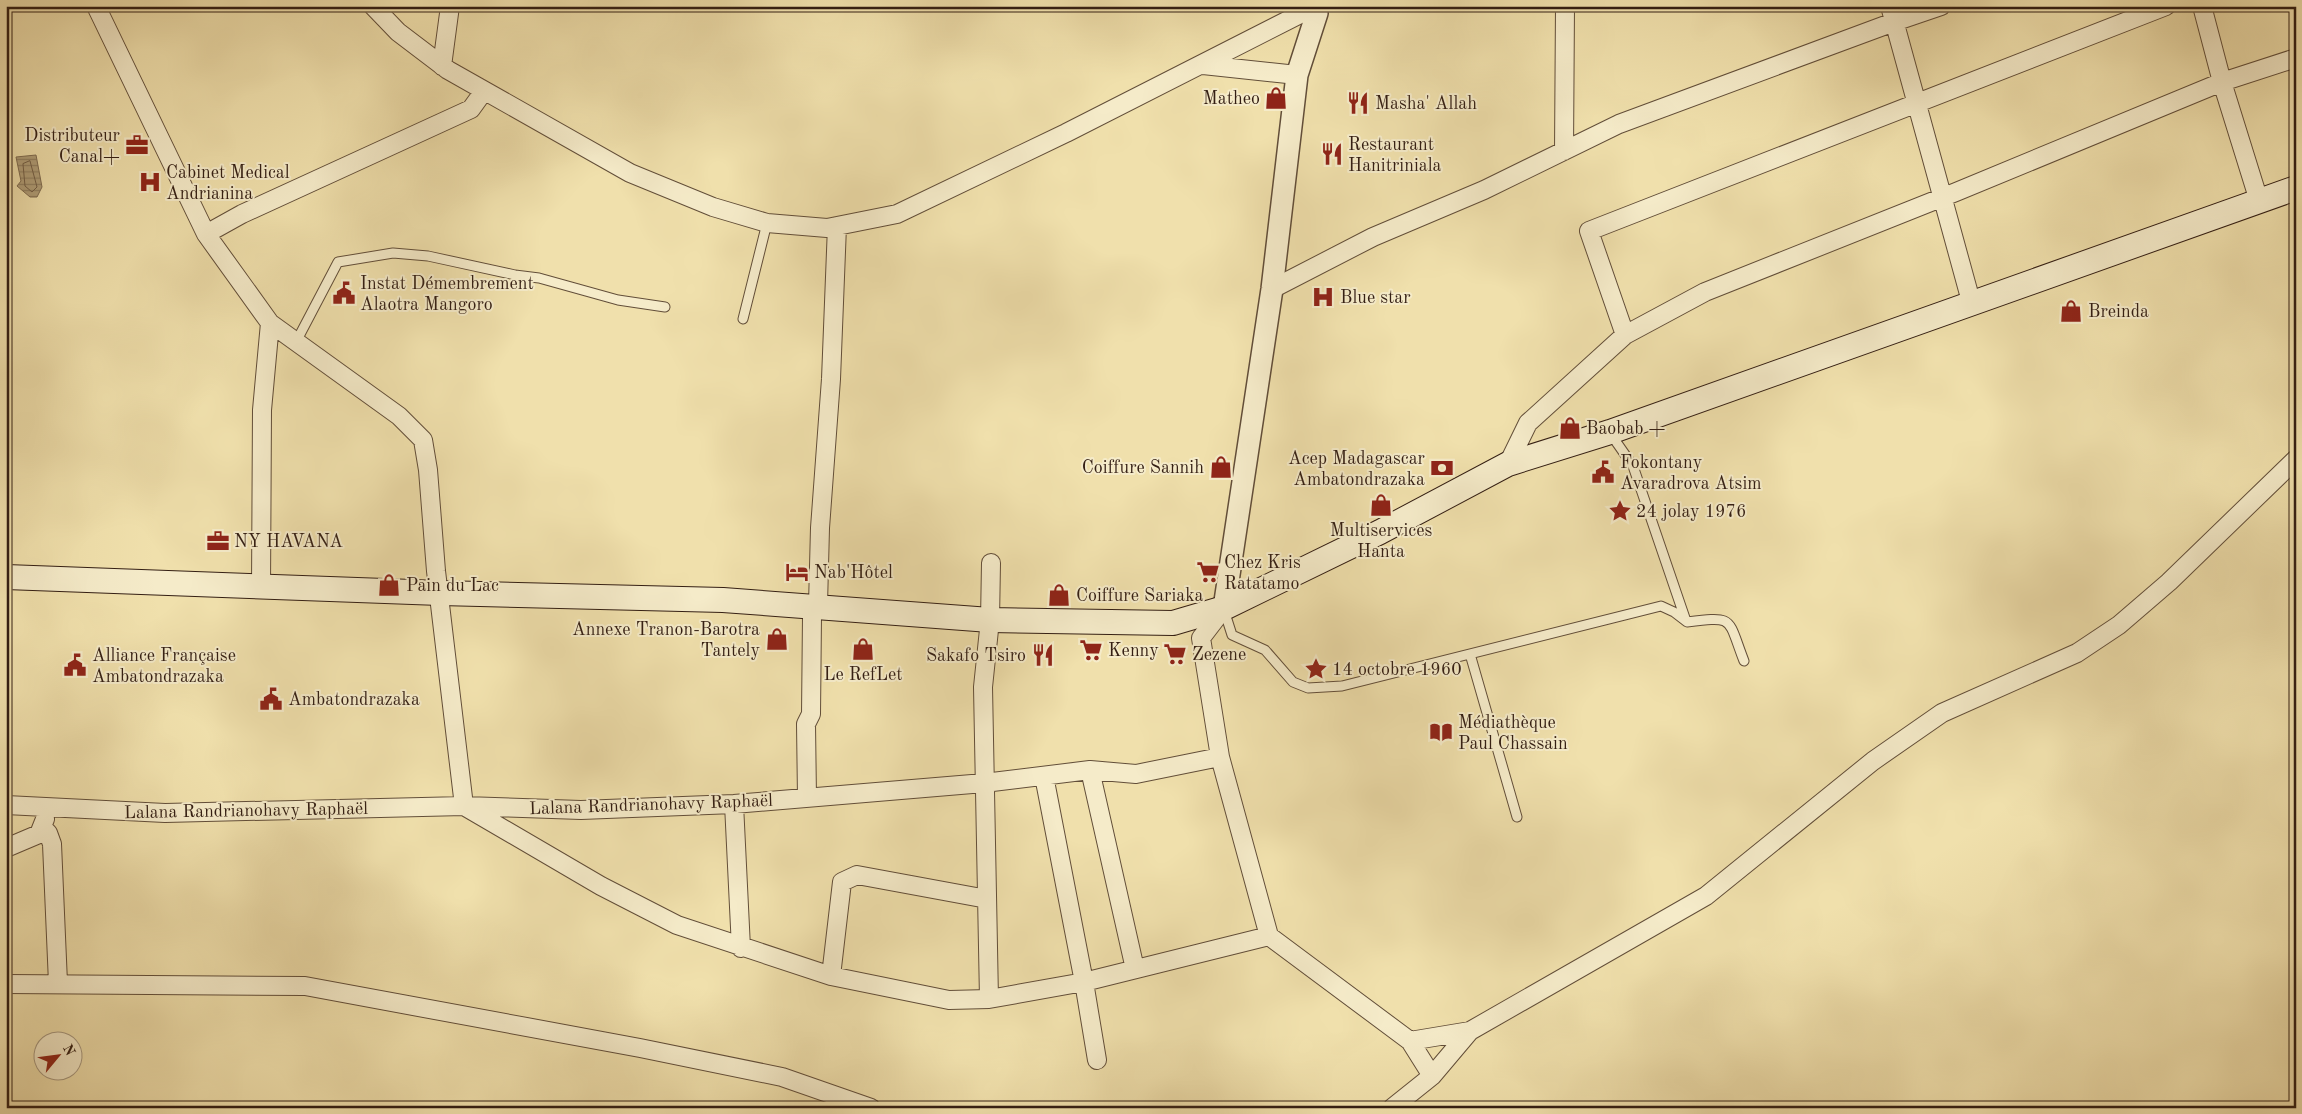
<svg xmlns="http://www.w3.org/2000/svg" width="2302" height="1114" viewBox="0 0 2302 1114" font-family="'Old Standard TT',serif">
  <style>
    .water { fill: url(#water-rules); stroke: #7e6b50 }
    .lines { fill: none; stroke-linecap: round; stroke-linejoin: round }
    .shore { stroke: #725e46; stroke-width: 1 }
    .service-casing { stroke: #624e39; stroke-width: 11 }
    .minor-casing { stroke: #624e39; stroke-width: 20 }
    .tertiary-casing { stroke: #624e39; stroke-width: 24 }
    .secondary-casing { stroke: #331e13; stroke-width: 26 }
    .service { stroke: #f5ebc9; stroke-width: 9 }
    .minor { stroke: #f5ebc9; stroke-width: 18 }
    .tertiary { stroke: #f5ebc9; stroke-width: 21 }
    .secondary { stroke: #f5ebc9; stroke-width: 24 }
    .labels { text-anchor: middle; stroke-width: 4; stroke-linejoin: round; paint-order: stroke }
    .poi-label { font-size: 18px; fill: #331e13; stroke: #f5ebc9; text-anchor: start }
    .street-label { font-size: 18px; fill: #331e13; stroke: #f5ebc9 }
  </style>
  <defs>
    <pattern id="water-rules" width="6" height="5" patternUnits="userSpaceOnUse" patternTransform="scale(1.25)"><rect width="6" height="5" fill="#b09e78"/><path d="M0 2.5h6" fill="none" stroke="#908061"/></pattern>
  </defs>
  <rect width="100%" height="100%" fill="#f0e0ac"/>
  <filter id="stains"><feTurbulence type="fractalNoise" baseFrequency=".004" numOctaves="4"/><feColorMatrix values="0 0 0 0 .2 0 0 0 0 .09 0 0 0 0 .02 0 0 0 .5 -.17"/></filter>
  <radialGradient id="worn" r=".72"><stop offset=".6" stop-color="#630" stop-opacity="0"/><stop offset="1" stop-color="#630" stop-opacity=".3"/></radialGradient>
  <!-- water -->
  <path class="water" d="M36,155l6,32 -5,10h-7l-13,-11 4,-5 -5,-24z"/>
  <g class="lines">
    <!-- shore -->
    <path class="shore" d="M30,161l7,26 -5,5 -7,-6 -2,-22z"/>
    <defs>
      <path id="service" d="M743,319l24,-96
        M296,342l42,-80 55,-9 35,3 87,19 24,3 79,22 47,7
        M1610,433l23,33 53,155
        M1224,610l8,25 33,15 28,32 15,6 34,-2 319,-80 13,6 13,10c48,-6 40,-5 57,39
        M1470,654l47,163"/>
      <path id="minor" d="M96,6l110,228 64,89 -8,87 -1,177
        M373,6l25,26 50,38 182,103 83,34 54,16 60,5 70,-14 169,-81 246,-125
        M1890,6l82,299
        M2202,6l20,76 37,119
        M1203,65l94,10
        M442,66l8,-60
        M1564,151l1,-145
        M206,234l36,-20 229,-105 13,-18
        M1272,289l101,-52 111,-47 135,-66 275,-102 47,-16
        M270,323l129,93 24,24 5,30 8,101 28,235 137,80 76,39 154,51 118,24 40,-1 95,-17 185,-46
        M1625,335l-36,-104 577,-225
        M1508,464l20,-41 97,-88 80,-43 251,-100 266,-110 74,-24
        M1224,608l-23,30 19,119 49,179 141,105 22,35
        M1090,770l45,199
        M1044,776l40,206 13,78
        M807,798l-1,-74 5,-10 1,-98 6,-11 2,-77 11,-149 6,-153
        M734,804l7,144
        M6,805l159,8 299,-7 117,4 153,-6 250,-21 106,-13 46,4 84,-17
        M42,827l6,6 4,11 6,139
        M6,848l33,-14 6,-15
        M831,976l11,-94 15,-7 130,24
        M6,984l299,2 335,62 142,29 89,31
        M989,999l-6,-312 7,-67 1,-57
        M1410,1041l60,-10
        M1392,1108l40,-32 38,-45 236,-135 167,-135 69,-48 135,-60 42,-28 50,-43 127,-123"/>
      <path id="tertiary" d="M1224,608l48,-319 25,-214 20,-62"/>
      <path id="secondary" d="M6,577l434,16 283,7 267,20 183,3 51,-15 156,-76 128,-68 102,-32 686,-244"/>
    </defs>
    <!-- service casing -->
    <use href="#service" class="service-casing"/>
    <!-- minor casing -->
    <use href="#minor" class="minor-casing"/>
    <!-- tertiary casing -->
    <use href="#tertiary" class="tertiary-casing"/>
    <!-- secondary casing -->
    <use href="#secondary" class="secondary-casing"/>
    <!-- service -->
    <use href="#service" class="service"/>
    <!-- minor -->
    <use href="#minor" class="minor"/>
    <!-- tertiary -->
    <use href="#tertiary" class="tertiary"/>
    <!-- secondary -->
    <use href="#secondary" class="secondary"/>
  </g>
  <!-- icons -->
  <defs>
    <symbol id="shop-bare" viewBox="-9 -9 18 18"><path d="M-5-2.5h2.3a2.7 3.5 0 0 1 5.4 0H5L5.5 6h-11ZM-1.5-2.5h3a1.5 2.3 0 0 0-3 0Z" fill="#8f2418" stroke="#f5ebc9" stroke-width="2.5" paint-order="stroke"/></symbol>
    <symbol id="restaurant-bare" viewBox="-9 -9 18 18"><path d="M-5-6h1v4h1v-4h1v4h1v-4h1v5L-1.5 .5V6h-2V.5L-5-1ZM5-6V6H3V1.5H1.5Q1.5-4 5-6Z" fill="#8f2418" stroke="#f5ebc9" stroke-width="2.5" paint-order="stroke"/></symbol>
    <symbol id="office-bare" viewBox="-9 -9 18 18"><path d="M-6-3h4V-5.5h4V-3h4V5H-6ZM-1-4.5V-3h2v-1.5ZM-6 0V1H6V0Z" fill="#8f2418" stroke="#f5ebc9" stroke-width="2.5" paint-order="stroke"/></symbol>
    <symbol id="hospital-bare" viewBox="-9 -9 18 18"><path d="M-5-5h3v3.5h4V-5h3V5h-3V1.5h-4V5h-3Z" fill="#8f2418" stroke="#f5ebc9" stroke-width="2.5" paint-order="stroke"/></symbol>
    <symbol id="civic-bare" viewBox="-9 -9 18 18"><path d="M-.6-6.5H3V-4.5H.6V-3L4-1V1h2V6H-6V1h2V-1L-.6-3ZM-1.2 2.5V6h2.4V2.5Z" fill="#8f2418" stroke="#f5ebc9" stroke-width="2.5" paint-order="stroke"/></symbol>
    <symbol id="bank-bare" viewBox="-9 -9 18 18"><path d="M-6-4H6V4H-6ZM0-2.3a2.3 2.3 0 1 0 0 4.6a2.3 2.3 0 1 0 0-4.6Z" fill="#8f2418" stroke="#f5ebc9" stroke-width="2.5" paint-order="stroke"/></symbol>
    <symbol id="sight-bare" viewBox="-9 -9 18 18"><path d="M0-6L1.8-2.2L6-1.7L2.9 1.2L3.7 5.4L0 3.3L-3.7 5.4L-2.9 1.2L-6-1.7L-1.8-2.2Z" fill="#8f2418" stroke="#f5ebc9" stroke-width="2.5" paint-order="stroke"/></symbol>
    <symbol id="hotel-bare" viewBox="-9 -9 18 18"><path d="M-6-4.5h1.5V1H6V5H4.5V3h-9V5H-6ZM-4 0a1.8 1.8 0 1 1 3.6 0ZM.5 0V-2.5h3Q6-2.5 6 0Z" fill="#8f2418" stroke="#f5ebc9" stroke-width="2.5" paint-order="stroke"/></symbol>
    <symbol id="supermarket-bare" viewBox="-9 -9 18 18"><path d="M-6-5.5h2.5l.6 2H6L4.5 2H-2.5L-4.4-4H-6ZM-1.5 3.2a1.3 1.3 0 1 0 .1 0ZM3 3.2a1.3 1.3 0 1 0 .1 0Z" fill="#8f2418" stroke="#f5ebc9" stroke-width="2.5" paint-order="stroke"/></symbol>
    <symbol id="library-bare" viewBox="-9 -9 18 18"><path d="M-6-4Q-3-5.5-.7-3.5V5Q-3 3-6 4ZM6-4Q3-5.5 .7-3.5V5Q3 3 6 4Z" fill="#8f2418" stroke="#f5ebc9" stroke-width="2.5" paint-order="stroke"/></symbol>
  </defs>
  <g fill-rule="evenodd">
    <use href="#shop-bare" x="1260" y="82" width="32" height="32"/>
    <use href="#restaurant-bare" x="1342" y="87" width="32" height="32"/>
    <use href="#office-bare" x="121" y="129" width="32" height="32"/>
    <use href="#restaurant-bare" x="1316" y="138" width="32" height="32"/>
    <use href="#hospital-bare" x="134" y="166" width="32" height="32"/>
    <use href="#civic-bare" x="328" y="277" width="32" height="32"/>
    <use href="#hospital-bare" x="1307" y="281" width="32" height="32"/>
    <use href="#shop-bare" x="2055" y="295" width="32" height="32"/>
    <use href="#shop-bare" x="1554" y="412" width="32" height="32"/>
    <use href="#shop-bare" x="1205" y="451" width="32" height="32"/>
    <use href="#bank-bare" x="1426" y="452" width="32" height="32"/>
    <use href="#civic-bare" x="1587" y="456" width="32" height="32"/>
    <use href="#shop-bare" x="1365" y="489" width="32" height="32"/>
    <use href="#sight-bare" x="1604" y="495" width="32" height="32"/>
    <use href="#office-bare" x="202" y="525" width="32" height="32"/>
    <use href="#hotel-bare" x="781" y="556" width="32" height="32"/>
    <use href="#supermarket-bare" x="1192" y="556" width="32" height="32"/>
    <use href="#shop-bare" x="373" y="569" width="32" height="32"/>
    <use href="#shop-bare" x="1043" y="579" width="32" height="32"/>
    <use href="#shop-bare" x="761" y="623" width="32" height="32"/>
    <use href="#shop-bare" x="847" y="633" width="32" height="32"/>
    <use href="#supermarket-bare" x="1075" y="634" width="32" height="32"/>
    <use href="#supermarket-bare" x="1159" y="638" width="32" height="32"/>
    <use href="#restaurant-bare" x="1027" y="639" width="32" height="32"/>
    <use href="#civic-bare" x="59" y="649" width="32" height="32"/>
    <use href="#sight-bare" x="1300" y="653" width="32" height="32"/>
    <use href="#civic-bare" x="255" y="683" width="32" height="32"/>
    <use href="#library-bare" x="1425" y="716" width="32" height="32"/>
  </g>
  <g class="labels">
    <!-- poi labels -->
    <g class="poi-label">
      <text x="1260" y="104" text-anchor="end">Matheo</text>
      <text x="1375" y="109">Masha' Allah</text>
      <text x="120" y="141" text-anchor="end">Distributeur<tspan x="120" dy="21">Canal+</tspan></text>
      <text x="1348" y="150">Restaurant<tspan x="1348" dy="21">Hanitriniala</tspan></text>
      <text x="166" y="178">Cabinet Medical<tspan x="166" dy="21">Andrianina</tspan></text>
      <text x="360" y="289">Instat Démembrement<tspan x="360" dy="21">Alaotra Mangoro</tspan></text>
      <text x="1340" y="303">Blue star</text>
      <text x="2088" y="317">Breinda</text>
      <text x="1586" y="434">Baobab +</text>
      <text x="1425" y="464" text-anchor="end">Acep Madagascar<tspan x="1425" dy="21">Ambatondrazaka</tspan></text>
      <text x="1620" y="468">Fokontany<tspan x="1620" dy="21">Avaradrova Atsim</tspan></text>
      <text x="1204" y="473" text-anchor="end">Coiffure Sannih</text>
      <text x="1636" y="517">24 jolay 1976</text>
      <text x="1381" y="536" text-anchor="middle">Multiservices<tspan x="1381" dy="21">Hanta</tspan></text>
      <text x="234" y="547">NY HAVANA</text>
      <text x="1224" y="568">Chez Kris<tspan x="1224" dy="21">Ratatamo</tspan></text>
      <text x="814" y="578">Nab'Hôtel</text>
      <text x="406" y="591">Pain du Lac</text>
      <text x="1076" y="601">Coiffure Sariaka</text>
      <text x="760" y="635" text-anchor="end">Annexe Tranon-Barotra<tspan x="760" dy="21">Tantely</tspan></text>
      <text x="1108" y="656">Kenny</text>
      <text x="1192" y="660">Zezene</text>
      <text x="92" y="661">Alliance Française<tspan x="92" dy="21">Ambatondrazaka</tspan></text>
      <text x="1026" y="661" text-anchor="end">Sakafo Tsiro</text>
      <text x="1332" y="675">14 octobre 1960</text>
      <text x="863" y="680" text-anchor="middle">Le RefLet</text>
      <text x="288" y="705">Ambatondrazaka</text>
      <text x="1458" y="728">Médiathèque<tspan x="1458" dy="21">Paul Chassain</tspan></text>
    </g>
    <!-- street labels -->
    <g class="street-label">
      <text transform="translate(651 804) rotate(-2)" y="6">Lalana Randrianohavy Raphaël</text>
      <text transform="translate(246 810) rotate(-1)" y="6">Lalana Randrianohavy Raphaël</text>
    </g>
  </g>
  <!-- margin -->
  <rect width="2302" height="1114" fill="none" stroke="#f0e0ac" stroke-width="25"/>
  <rect x="8" y="8" width="2287" height="1099" fill="none" stroke="#331e13" stroke-width="2.5"/>
  <rect x="12" y="12" width="2277" height="1089" fill="none" stroke="#331e13"/>
  <!-- north arrow -->
  <g transform="translate(58 1056) rotate(61)"><circle r="24" fill="#f5ebc9" stroke="#a79980"/>
  <path d="M0-4L9 19L0 12L-9 19Z" fill="#8f2418"/>
  <text y="-8" font-size="14" font-weight="bold" text-anchor="middle" fill="#331e13">N</text>
  </g>
  <rect width="100%" height="100%" filter="url(#stains)"/>
  <rect width="100%" height="100%" fill="url(#worn)"/>
</svg>
